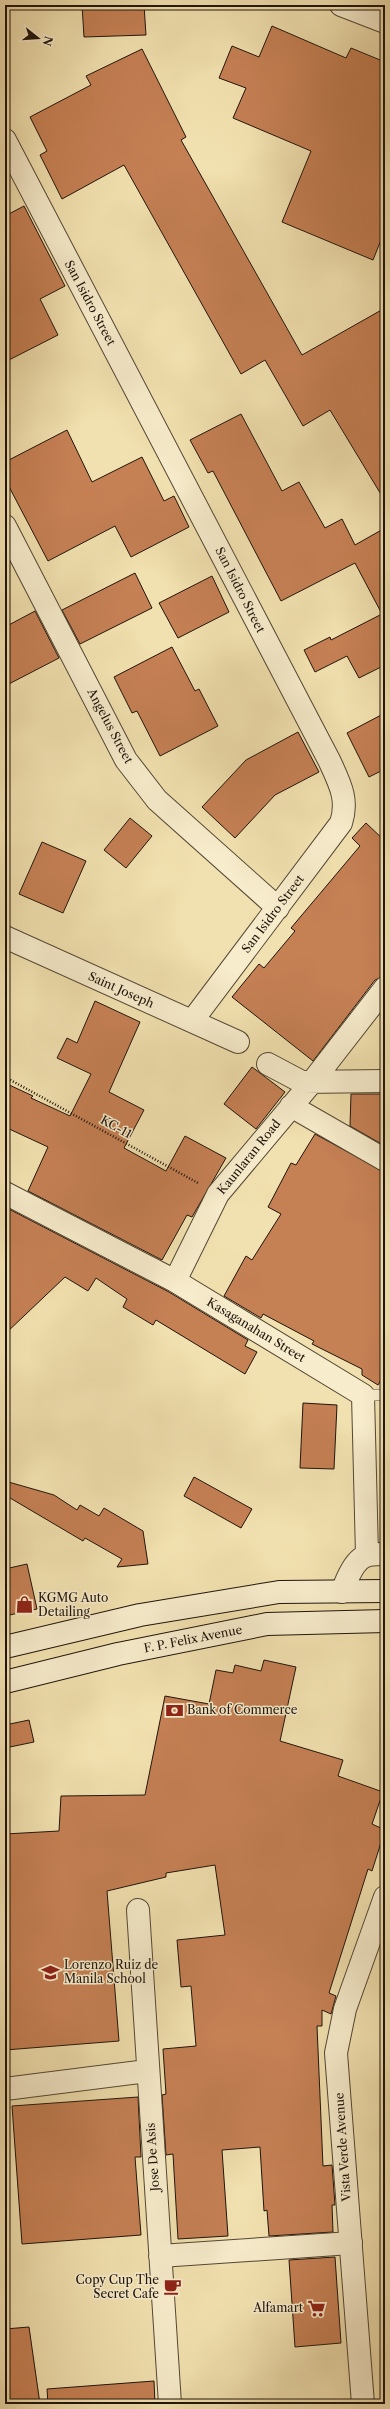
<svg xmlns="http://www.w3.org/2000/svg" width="390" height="2409" viewBox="0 0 390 2409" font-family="'Libre Caslon Text',serif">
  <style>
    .building { fill: #c58054; stroke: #1e140b }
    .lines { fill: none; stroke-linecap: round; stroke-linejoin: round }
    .service-casing { stroke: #534734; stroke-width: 12 }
    .minor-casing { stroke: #534734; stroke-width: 24 }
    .tertiary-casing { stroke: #534734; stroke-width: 24 }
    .secondary-casing { stroke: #1e140b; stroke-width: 24 }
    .path { stroke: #1e140b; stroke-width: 2.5; stroke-dasharray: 1 2; stroke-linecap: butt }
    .service { stroke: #f7eccc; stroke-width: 11 }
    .minor { stroke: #f7eccc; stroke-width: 22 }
    .tertiary { stroke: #f7eccc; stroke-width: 22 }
    .secondary { stroke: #f7eccc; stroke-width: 22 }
    .labels { text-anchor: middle; stroke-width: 3; stroke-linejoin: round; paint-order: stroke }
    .street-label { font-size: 12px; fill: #1e140b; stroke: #f7eccc }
    .poi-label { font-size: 12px; fill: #1e140b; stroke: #f7eccc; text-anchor: start }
  </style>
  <rect width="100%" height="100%" fill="#f2e1b0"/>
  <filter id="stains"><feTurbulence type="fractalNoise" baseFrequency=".005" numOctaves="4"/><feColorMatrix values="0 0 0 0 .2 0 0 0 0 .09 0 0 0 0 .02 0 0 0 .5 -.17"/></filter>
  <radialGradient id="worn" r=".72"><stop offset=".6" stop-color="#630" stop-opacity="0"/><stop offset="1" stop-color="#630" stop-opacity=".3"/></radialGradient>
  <!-- building -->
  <path class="building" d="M82,5h62l2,30 -62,2z
    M272,26l74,32 5,-10 34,14v168l-12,30 -91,-38 29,-71 -78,-33 13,-30 -27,-10 13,-32 27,11z
    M142,49l44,88 -5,3 121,215 83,-47v193l-55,-91 -27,16 -38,-66 -24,14 -117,-209 -62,34 -22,-44 7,-4 -17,-34 61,-32 -5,-9z
    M24,206l41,80 -25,13 18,36 -53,27v-146z
    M241,414l41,77 17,-9 26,46 17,-9 13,26 30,-17v137l-26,13 -12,-22 -32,16 -11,-22 26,-13 1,3 51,-26 -27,-51 -74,38 -68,-130 -5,2 -18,-33z
    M67,430l25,52 50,-25 22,44 10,-5 15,31 -58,30 -16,-31 -67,35 -43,-82v-17z
    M135,573l17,35 -72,36 -18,-34z
    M212,576l17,36 -51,26 -19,-35z
    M35,611l24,47 -54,28v-59z
    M172,647l23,44 4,-2 19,37 -58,30 -23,-45 -5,2 -18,-36z
    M385,713v56l-16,8 -22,-44z
    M298,732l21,40 -44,23 -40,43 -33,-31 44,-47z
    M130,818l22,18 -26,32 -22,-18z
    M366,823l19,18v135l-10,4 -62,81 -81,-64 27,-33 5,4 31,-37 -4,-3 69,-82 -8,-8z
    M42,842l44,19 -23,52 -44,-19z
    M95,1001l45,21 -31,70 35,18 -20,38 42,23 19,-35 41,22 -34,59 -5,-2 -25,45 -134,-69 20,-44 -43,-20v-44l28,13 -2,2 39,18 21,-42 -34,-16 10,-20 10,5z
    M252,1067l33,25 -29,37 -32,-25z
    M351,1094h34v52l-35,-20z
    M315,1134l70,38v201l-7,12 -16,-10v-6l-50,-25 2,-3 -51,-27 -2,4 -37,-22 22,-40 6,4 29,-46 -13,-7 23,-44 5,2z
    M5,1207l164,85 79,48 -3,6 12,6 -12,22 -89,-54 -3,5 -30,-18 4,-8 -31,-21 -8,13 -23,-14 -60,57z
    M303,1403l34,2 -3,64 -34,-1z
    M194,1477l58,32 -11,19 -57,-32z
    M5,1481l49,14 23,15 3,-5 19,11 5,-8 39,23 5,33 -31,3 5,-8 -37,-21 -2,3 -78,-46z
    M27,1564l10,45 -32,7v-47z
    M264,1660l32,7 -16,74 63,19 -5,16 45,16 -11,32 13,6 -13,41 -4,-2 -39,124 7,3 -5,18 -9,-4v16h-5l6,140 9,-1 3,40h-3l1,27 -64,4 -2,-26 -3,1 -4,-64 -38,3 6,86 -50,3 -5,-85 -7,1 -4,-60 4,-1 -3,-45 33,-3 -5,-60 -10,1 -4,-47 48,-5 -10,-70 -49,8v4l-59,14 12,150 -114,9v-216l54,-3 2,-35 84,-1 20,-99 44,8 7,-34 17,3 2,-8 26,6z
    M29,1720l5,22 -29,6v-23z
    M138,2097l3,60h-6l6,78 -119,9 -10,-138z
    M335,2257l6,86 -46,4 -6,-87z
    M29,2327l11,77h-35v-75z
    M154,2381l1,23h-107l-1,-15z"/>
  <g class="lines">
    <defs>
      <path id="service" d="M363,1395h22"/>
      <path id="minor" d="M341,5l44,17
        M5,140l324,620c10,22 20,39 12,63l-149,198
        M5,526l121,234 31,40 121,108
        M5,937l233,105
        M268,1064l34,18 83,-1
        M291,1106l94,54
        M5,1193l170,88 188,114 4,160
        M175,1281l43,-87 94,-112 73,-94
        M342,1592c4,-11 13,-35 27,-37 5,-1 11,-1 16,-1
        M138,1910l32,494
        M5,2089l142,-18
        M160,2256l191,-13"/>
      <path id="tertiary" d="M363,2404l-27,-351 9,-44 40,-112"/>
      <path id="secondary" d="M5,1647l135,-32 139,-23 106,-1
        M5,1682l113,-28 149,-30 118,-3"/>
    </defs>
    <!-- service casing -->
    <use href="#service" class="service-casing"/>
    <!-- minor casing -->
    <use href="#minor" class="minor-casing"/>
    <!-- tertiary casing -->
    <use href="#tertiary" class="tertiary-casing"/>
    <!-- secondary casing -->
    <use href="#secondary" class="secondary-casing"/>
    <!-- path -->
    <path class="path" d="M5,1077l193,106"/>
    <!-- service -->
    <use href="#service" class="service"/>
    <!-- minor -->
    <use href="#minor" class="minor"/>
    <!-- tertiary -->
    <use href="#tertiary" class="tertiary"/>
    <!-- secondary -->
    <use href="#secondary" class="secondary"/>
  </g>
  <!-- icons -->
  <defs>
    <symbol id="shop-bare" viewBox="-9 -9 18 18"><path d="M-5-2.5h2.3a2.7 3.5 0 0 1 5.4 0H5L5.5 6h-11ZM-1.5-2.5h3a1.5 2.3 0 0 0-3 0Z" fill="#8f2418" stroke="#f7eccc" stroke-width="2.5" paint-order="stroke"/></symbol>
    <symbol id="bank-bare" viewBox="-9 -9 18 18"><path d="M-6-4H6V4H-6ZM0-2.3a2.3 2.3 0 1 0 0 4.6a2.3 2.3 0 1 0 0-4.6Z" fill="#8f2418" stroke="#f7eccc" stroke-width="2.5" paint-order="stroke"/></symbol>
    <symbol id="school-bare" viewBox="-9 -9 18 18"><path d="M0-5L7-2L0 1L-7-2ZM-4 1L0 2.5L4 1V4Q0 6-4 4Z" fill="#8f2418" stroke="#f7eccc" stroke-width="2.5" paint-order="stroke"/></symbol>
    <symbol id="cafe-bare" viewBox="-9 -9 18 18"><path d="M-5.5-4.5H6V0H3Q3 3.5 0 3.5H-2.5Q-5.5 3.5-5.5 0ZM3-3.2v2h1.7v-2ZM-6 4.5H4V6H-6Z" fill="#8f2418" stroke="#f7eccc" stroke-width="2.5" paint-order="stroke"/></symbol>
    <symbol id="supermarket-bare" viewBox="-9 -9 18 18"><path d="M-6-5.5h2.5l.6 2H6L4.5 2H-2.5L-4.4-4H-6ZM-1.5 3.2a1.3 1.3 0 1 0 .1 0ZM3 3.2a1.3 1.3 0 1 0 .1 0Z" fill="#8f2418" stroke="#f7eccc" stroke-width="2.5" paint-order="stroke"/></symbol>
  </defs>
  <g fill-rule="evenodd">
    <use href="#shop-bare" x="12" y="1592" width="25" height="25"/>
    <use href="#bank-bare" x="162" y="1698" width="25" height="25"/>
    <use href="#school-bare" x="38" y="1960" width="25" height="25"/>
    <use href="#cafe-bare" x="160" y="2274" width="25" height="25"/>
    <use href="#supermarket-bare" x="304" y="2296" width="25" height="25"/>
  </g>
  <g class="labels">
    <!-- street labels -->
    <g class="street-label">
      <text transform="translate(90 303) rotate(62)" y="4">San Isidro Street</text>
      <text transform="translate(240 590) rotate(63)" y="4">San Isidro Street</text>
      <text transform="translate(110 726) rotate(62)" y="4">Angelus Street</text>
      <text transform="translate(273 914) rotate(-53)" y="4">San Isidro Street</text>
      <text transform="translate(121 990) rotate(24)" y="4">Saint Joseph</text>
      <text transform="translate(116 1127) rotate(29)" y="4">KC-11</text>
      <text transform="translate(249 1157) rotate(-51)" y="4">Kaunlaran Road</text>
      <text transform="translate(256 1330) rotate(31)" y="4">Kasaganahan Street</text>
      <text transform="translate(193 1639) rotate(-11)" y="4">F. P. Felix Avenue</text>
      <text transform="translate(343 2147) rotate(-94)" y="4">Vista Verde Avenue</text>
      <text transform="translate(153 2157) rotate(-94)" y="4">Jose De Asis</text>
    </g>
    <!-- poi labels -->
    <g class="poi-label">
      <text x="38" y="1602">KGMG Auto<tspan x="38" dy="14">Detailing</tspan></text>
      <text x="187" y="1714">Bank of Commerce</text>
      <text x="64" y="1969">Lorenzo Ruiz de<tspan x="64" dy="14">Manila School</tspan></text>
      <text x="159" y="2284" text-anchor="end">Copy Cup The<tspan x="159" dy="14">Secret Cafe</tspan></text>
      <text x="303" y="2312" text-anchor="end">Alfamart</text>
    </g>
  </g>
  <!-- margin -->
  <rect width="390" height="2409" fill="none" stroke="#f2e1b0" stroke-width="20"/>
  <rect x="6" y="6" width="378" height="2397" fill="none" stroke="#1e140b" stroke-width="2"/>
  <rect x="10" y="10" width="370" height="2389" fill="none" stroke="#1e140b"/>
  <!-- north arrow -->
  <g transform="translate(38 38) rotate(107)" stroke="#f7eccc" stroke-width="3" paint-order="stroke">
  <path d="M0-3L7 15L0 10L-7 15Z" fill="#1e140b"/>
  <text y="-6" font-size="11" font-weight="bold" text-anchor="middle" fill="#1e140b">N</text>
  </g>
  <rect width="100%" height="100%" filter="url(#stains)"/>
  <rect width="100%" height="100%" fill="url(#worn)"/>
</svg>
